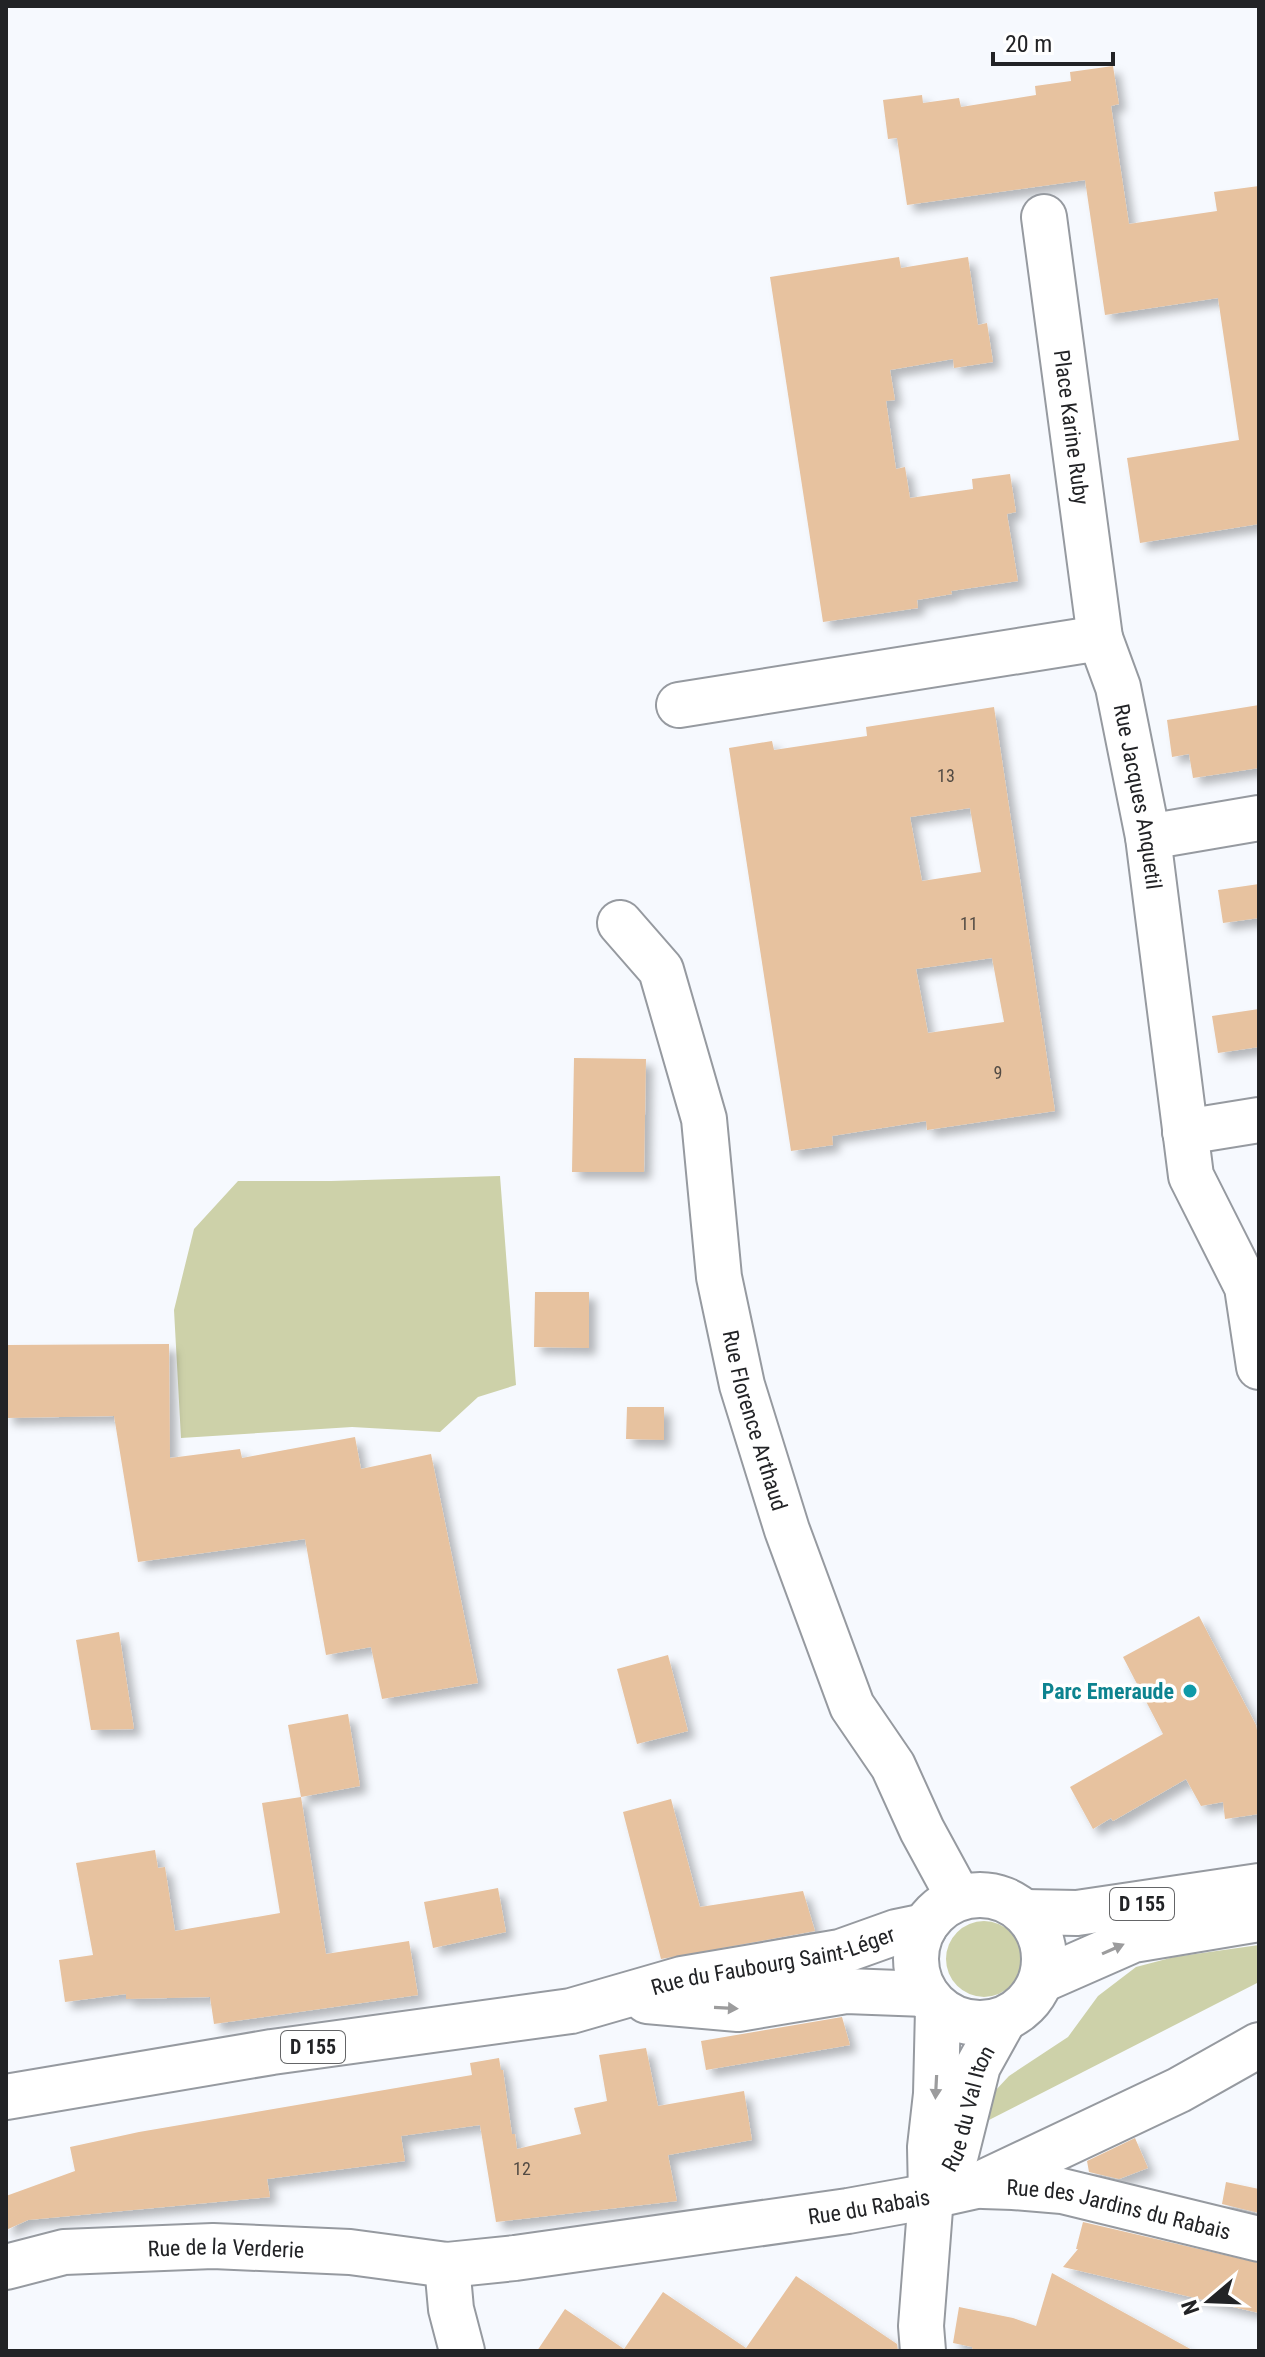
<svg xmlns="http://www.w3.org/2000/svg" width="1265" height="2357" viewBox="0 0 1265 2357" font-family="'Roboto Condensed',sans-serif">
  <style>
    .green { fill: #cdd1a9 }
    .building { fill: #e7c29f; fill-rule: evenodd; filter: url(#shadow) }
    .lines { fill: none; stroke-linecap: round; stroke-linejoin: round }
    .minor-casing { stroke: #969aa0; stroke-width: 48 }
    .tertiary-casing { stroke: #969aa0; stroke-width: 48 }
    .primary-casing { stroke: #969aa0; stroke-width: 48 }
    .minor { stroke: #fff; stroke-width: 44 }
    .tertiary { stroke: #fff; stroke-width: 44 }
    .primary { stroke: #fff; stroke-width: 44 }
    .oneway { fill: #9c9c9d }
    .culture-dot { fill: #0f9aa8; stroke: #fff; stroke-width: 3 }
    .labels { text-anchor: middle; stroke-width: 7; stroke-linejoin: round; paint-order: stroke }
    .number-label { font-size: 18px; fill: #534b44 }
    .shield { fill: #fff; stroke: #646567; stroke-width: 2 }
    .shield-label { font-size: 20px; font-weight: bold; fill: #222326 }
    .street-label { font-size: 22px; fill: #222326; stroke: #fff }
    .culture-label { font-size: 22px; font-weight: bold; fill: #0d838f; stroke: #fff; text-anchor: end }
  </style>
  <defs>
    <filter id="shadow"><feDropShadow dx="7" dy="7" stdDeviation="4" flood-color="#0004"/></filter>
  </defs>
  <rect width="100%" height="100%" fill="#f6f9fe"/>
  <!-- green -->
  <path class="green" d="M500,1176l16,209 -38,12 -38,35 -88,-5 -171,11 -7,-128 20,-81 44,-48h93z
    M946 1959a38 38 0 1 1 76 0a38 38 0 1 1-76 0Z
    M1259,1945v37l-270,138 5,-28 15,-16 59,-39 30,-41 38,-29 38,-10z"/>
  <!-- building -->
  <path class="building" d="M1113,66l6,38 -8,2 18,118 88,-13 -3,-19 45,-6v338l-119,19 -13,-85 112,-18 -21,-142 -113,17 -20,-135 -178,25 -10,-67 -9,1 -5,-39 39,-5 1,8 36,-5 2,9 75,-12 -1,-9 36,-5 -1,-9z
    M899,257l2,11 67,-11 10,68 9,-2 6,39 -39,6 -1,-9 -63,11 5,30 -9,1 10,68 9,-2 5,31 63,-9 -1,-10 38,-5 6,38 -9,2 11,67 -67,10 1,3 -35,6 1,8 -95,14 -53,-345z
    M1259,705v63l-66,10 -4,-24 -17,3 -5,-37z
    M994,707l61,404 -128,19 -1,-9 -94,15 1,9 -42,6 -62,-403 43,-7 2,9 93,-14 -1,-9zM970,808l11,64 -59,9 -12,-64zM992,958l12,64 -76,11 -12,-64z
    M1259,884v34l-36,5 -5,-33z
    M1259,1009v38l-41,6 -6,-37z
    M574,1058l72,1 -2,113h-72z
    M535,1292h54v56l-55,-1z
    M169,1344l1,114 70,-9 2,9 113,-21 6,32 70,-15 47,229 -96,16 -11,-52 -45,8 -21,-116 -167,23 -24,-146 -108,2v-73z
    M627,1407h37v33l-38,-1z
    M1199,1616l57,109 3,16v73l-34,5 -2,-17 -22,4 -15,-27 -73,42 -2,-3 -18,11 -23,-42 93,-53 -40,-77z
    M119,1632l15,97 -43,1 -15,-90z
    M668,1655l20,76 -51,13 -20,-75z
    M348,1714l12,72 -59,11 -13,-72z
    M301,1797l25,157 83,-13 9,54 -204,29 -4,-27 -84,2v-5l-61,8 -6,-42 34,-5 -17,-92 79,-13 3,18 7,-1 10,64 105,-18 -18,-110z
    M671,1799l29,108 103,-16 12,40 -154,28 -38,-147z
    M498,1888l8,44 -73,16 -9,-46z
    M842,2017l8,28 -144,25 -5,-29z
    M646,2048l12,58 86,-15 8,49 -84,15 9,46 -181,21 -16,-97 -79,11 4,25 -138,18 3,18 -242,23 -22,10v-34l69,-25 -5,-24 69,-15 333,-57 -2,-12 29,-5 2,12h2l9,64h3l2,15 64,-15 -7,-26 33,-7 -8,-46z
    M1135,2138l13,30 -29,11 -30,-7 -2,-11z
    M1226,2182l33,7v24l-37,-9z
    M1083,2222l176,41v50l-196,-46 15,-18h-2z
    M1052,2273l142,78h-221l-1,-4 -19,-4 6,-36 54,11 23,8z
    M796,2276l101,68 1,7h-361l28,-42 59,40 39,-57 83,56z"/>
  <g class="lines">
    <defs>
      <g id="minor">
        <path id="s1" d="M1044,217l56,421"/>
        <path id="s2" d="M679,705l421,-67 18,49 30,150 43,339 56,111 12,80"/>
        <path d="M1148,837l111,-19"/>
        <path id="s3" d="M620,923l41,47 43,149 15,158 23,108 45,145 65,176 41,60 29,64 37,68"/>
        <path d="M1185,1132l74,-12"/>
        <path id="s4" d="M983,2186l30,1 49,4 197,48"/>
        <path d="M447,2265l4,44 11,42"/>
        <path id="s5" d="M6,2267l58,-15 149,-6 137,6 97,13 68,-7 333,-47 83,-15 45,-10 203,-96 80,-45"/>
      </g>
      <g id="tertiary">
        <path id="s6" d="M945,2174l11,-20 22,-88 25,-45"/>
        <path d="M923,2351l-2,-25 10,-130 -1,-49 6,-53 2,-85"/>
      </g>
      <g id="primary">
        <circle cx="980" cy="1959" r="64"/>
        <path d="M1025,1912l52,1 182,-27"/>
        <path d="M1042,1980l91,-40 126,-21"/>
        <path d="M647,2001l91,8 108,-18 80,3"/>
        <path id="s7" d="M6,2097l266,-45 299,-41 111,-32 158,-27 56,-20 29,-6"/>
      </g>
    </defs>
    <!-- minor casing -->
    <use href="#minor" class="minor-casing"/>
    <!-- tertiary casing -->
    <use href="#tertiary" class="tertiary-casing"/>
    <!-- primary casing -->
    <use href="#primary" class="primary-casing"/>
    <!-- minor -->
    <use href="#minor" class="minor"/>
    <!-- tertiary -->
    <use href="#tertiary" class="tertiary"/>
    <!-- primary -->
    <use href="#primary" class="primary"/>
  </g>
  <!-- one-way arrows -->
  <defs><path id="oneway-solid" d="M-6-.8H1V-3.2L6.5 0L1 3.2V.8H-6Z" transform="scale(2)"/></defs>
  <g class="oneway">
    <use href="#oneway-solid" transform="translate(1113 1949) rotate(-24)"/>
    <use href="#oneway-solid" transform="translate(726 2008) rotate(3)"/>
    <use href="#oneway-solid" transform="translate(936 2087) rotate(93)"/>
  </g>
  <!-- markers -->
  <circle class="culture-dot" cx="1190" cy="1691" r="8"/>
  <g class="labels">
    <!-- number labels -->
    <g class="number-label">
      <text x="946" y="782">13</text>
      <text x="969" y="930">11</text>
      <text x="998" y="1079">9</text>
      <text x="522" y="2175">12</text>
    </g>
    <!-- shield labels -->
    <g class="shield">
      <rect x="1110" y="1888" width="64" height="32" rx="6"/>
      <rect x="281" y="2031" width="64" height="32" rx="6"/>
    </g>
    <g class="shield-label">
      <text x="1142" y="1911">D 155</text>
      <text x="313" y="2054">D 155</text>
    </g>
    <!-- street labels -->
    <g class="street-label">
      <text dy="8" stroke="none"><textPath href="#s1" startOffset="212">Place Karine Ruby</textPath></text>
      <text dy="8" stroke="none"><textPath href="#s2" startOffset="590">Rue Jacques Anquetil</textPath></text>
      <text dy="8" stroke="none"><textPath href="#s3" startOffset="524">Rue Florence Arthaud</textPath></text>
      <text dy="8" stroke="none"><textPath href="#s7" startOffset="780">Rue du Faubourg Saint-Léger</textPath></text>
      <text dy="8" stroke="none"><textPath href="#s6" startOffset="70">Rue du Val Iton</textPath></text>
      <text dy="8" stroke="none"><textPath href="#s5" startOffset="870">Rue du Rabais</textPath></text>
      <text dy="8" stroke="none"><textPath href="#s4" startOffset="138">Rue des Jardins du Rabais</textPath></text>
      <text dy="8" stroke="none"><textPath href="#s5" startOffset="222">Rue de la Verderie</textPath></text>
    </g>
    <!-- culture labels -->
    <g class="culture-label">
      <text x="1174" y="1699">Parc Emeraude</text>
    </g>
  </g>
  <!-- border -->
  <rect width="1265" height="2357" fill="none" stroke="#222326" stroke-width="16"/>
  <!-- north arrow -->
  <g transform="translate(1209 2301) rotate(251)" stroke="#ffffff" stroke-width="6" paint-order="stroke">
  <path d="M0-6L14 30L0 20L-14 30Z" fill="#222326"/>
  <text y="-12" font-size="22" font-weight="bold" text-anchor="middle" fill="#222326">N</text>
  </g>
  <!-- scale -->
  <path d="M993 52v12h120v-12" fill="none" stroke="#222326" stroke-width="4"/>
  <text x="1005" y="52" font-size="24" fill="#222326" stroke="#ffffff" stroke-width="6" paint-order="stroke">20 m</text>
</svg>
